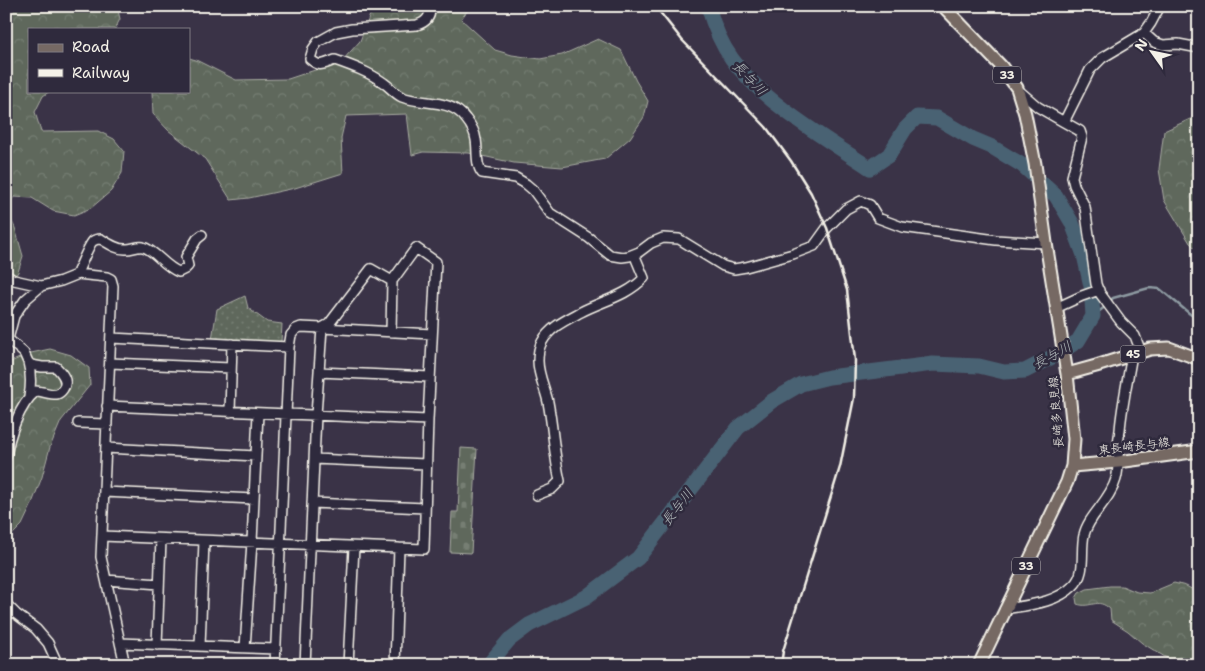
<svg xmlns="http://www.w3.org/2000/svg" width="1205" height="671" viewBox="0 0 1205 671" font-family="'Shantell Sans','Klee One',sans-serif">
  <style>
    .forest { fill: url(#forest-crowns); stroke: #a9aca2 }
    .cemetery { fill: url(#cemetery-stones); stroke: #a9aca2 }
    .park { fill: url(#park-dots); stroke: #a9aca2 }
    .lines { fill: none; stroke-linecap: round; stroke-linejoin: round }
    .stream { stroke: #8e9ba2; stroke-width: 2.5 }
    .river { stroke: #4a6273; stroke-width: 15 }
    .minor-casing { stroke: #f4f1e8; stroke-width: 12 }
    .major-casing { stroke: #f4f1e8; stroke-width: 15 }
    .minor { stroke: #2f2a3d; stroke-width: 9 }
    .major { stroke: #766964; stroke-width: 11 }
    .rail { stroke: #f4f1e8; stroke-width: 2.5 }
    .labels { text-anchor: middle; stroke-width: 5; stroke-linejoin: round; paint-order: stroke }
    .shield { fill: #2f2a3d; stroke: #b9b5b5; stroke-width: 1 }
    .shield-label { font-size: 11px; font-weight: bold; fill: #f4f1e8 }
    .street-label { font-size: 12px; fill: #f4f1e8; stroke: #2f2a3d }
    .water-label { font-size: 14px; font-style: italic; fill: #b0b8b9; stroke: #2f2a3d }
  </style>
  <defs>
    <pattern id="forest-crowns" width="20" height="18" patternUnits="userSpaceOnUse" patternTransform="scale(1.25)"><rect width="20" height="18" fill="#5e685c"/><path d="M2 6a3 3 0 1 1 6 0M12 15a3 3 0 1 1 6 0" fill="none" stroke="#767e73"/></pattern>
    <pattern id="cemetery-stones" width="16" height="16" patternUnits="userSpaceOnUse" patternTransform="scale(1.25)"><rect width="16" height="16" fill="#5e685c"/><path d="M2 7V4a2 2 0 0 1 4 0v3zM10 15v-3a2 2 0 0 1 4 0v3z" fill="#767e73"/></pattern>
    <pattern id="park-dots" width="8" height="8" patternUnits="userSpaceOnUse" patternTransform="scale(1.25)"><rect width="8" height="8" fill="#5e685c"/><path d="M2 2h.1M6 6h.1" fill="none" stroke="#767e73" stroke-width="1.8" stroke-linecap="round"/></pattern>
  </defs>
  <rect width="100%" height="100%" fill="#3a3347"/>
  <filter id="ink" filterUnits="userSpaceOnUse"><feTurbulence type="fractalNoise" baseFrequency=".02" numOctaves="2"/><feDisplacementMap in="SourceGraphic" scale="10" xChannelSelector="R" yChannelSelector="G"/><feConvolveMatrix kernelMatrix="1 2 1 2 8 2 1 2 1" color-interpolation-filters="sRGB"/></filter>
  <g filter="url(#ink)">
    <!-- forest -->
    <path class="forest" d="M6,6h111l3,13 -5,10h-86v62h21l-7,5 -8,16 6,20 57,-1 16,8 10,12 -2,22 -11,18 -20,17 -17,7 -21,-4 -21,-13 -18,-1 -8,10z
      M371,6h100l-10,13 34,31 17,5 28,4 22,-4 36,-16 23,11 15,31 12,20 -4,16 -14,21 -25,21 -43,8 -48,-4 -45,-10 -46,-1 -11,3 -5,-41 -61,2 -5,22 2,35 -48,15 -46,10 -18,2 -26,-41 -37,-29 -15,-16 -1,-23h37v-33l7,2 40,20 52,-1 54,-18 18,-20 10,-26z
      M1199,115v137l-9,-9 -26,-43 -5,-31 5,-38z
      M6,209l9,19 8,28 -5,16 -9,12 -3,1z
      M50,349l21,6 18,13 1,17 -29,36 -11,26 -8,30 -11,29 -9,19 -10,10 -6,2v-173l25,-11z
      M1174,583l12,3 13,7v72h-19l-15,-8 -23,-14 -14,-12 -17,-11 -1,-11c-13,-12 -19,0 -33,-5l-1,-6 3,-5 8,-4 23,-3h12l15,6 13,1z"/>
    <!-- cemetery -->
    <path class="cemetery" d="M461,448l16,1 -6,104 -21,-1 2,-40h6z"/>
    <!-- park -->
    <path class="park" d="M245,296l3,12 19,14 15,2 -1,18 -69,-3 5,-30z"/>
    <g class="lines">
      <!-- stream -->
      <path class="stream" d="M1109,302l4,-4 36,-10 11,1 30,25 9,6
        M1093,316l13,-10"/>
      <!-- river -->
      <path class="river" d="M488,665l21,-25 20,-15 57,-28 52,-39 100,-130 34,-27 29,-17 28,-7 104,-13 46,2 25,6 21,-1 31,-16 22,-14 15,-25 -2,-30 -7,-31 -12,-32 -16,-27 -34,-31 -30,-18 -19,-8 -36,-21 -20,-1 -12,12 -16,26 -19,13c-45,-30 -106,-65 -138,-109 -11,-15 -19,-35 -24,-53"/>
      <defs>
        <path id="minor" d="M430,6c1,10 -3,16 -13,19l-65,4 -16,3 -18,10 -5,7 -3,10c10,9 13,5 25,1 17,6 34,12 49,23 6,4 11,11 18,14 21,8 49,1 64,22 5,6 9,13 10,21 2,10 -1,24 6,33l34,5 10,6 7,6 17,23 39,25 21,17 12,2 7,-1 10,-4 12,-9 12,-5 16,1 44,27 11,3 12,-2 47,-13 21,-8 13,-18 19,-19 15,-8 9,4 8,13 24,9 94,13 50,3
          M1144,33l10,9 9,3 15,-1 21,4
          M1017,89l21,18 26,15 26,-52 12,-12 42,-25 7,-10 9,-17
          M1064,122l16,9 2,6 -10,40 2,8 11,22 11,77 3,8 22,30 14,14 6,16
          M77,274l30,3 4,2 2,7 -12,271 24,108
          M6,275l8,5 27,6
          M1056,308l26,-12 17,-6
          M111,338l178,9
          M28,362c3,11 3,24 1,35
          M110,363l121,5
          M319,372l111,5
          M107,406l321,14
          M230,412l2,-68
          M78,423l29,1
          M106,448l150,8
          M6,457c3,-21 13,-52 30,-66 5,0 17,4 21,3 3,-1 4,-2 6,-5 6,-8 -1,-16 -7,-22h-14l-11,-2 -3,-3 -4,-9 -16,-14 6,-23 11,-16 16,-14 20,-5 15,-6c4,-7 13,-31 17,-34 3,-2 5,-2 8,-2 8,5 17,11 26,10 5,0 11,-3 16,-2 12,3 22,20 36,25l6,-3 3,-3 -2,-9 11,-18 5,-4
          M314,459l112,5
          M104,492l150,7
          M537,495l15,-6 8,-8c-6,-26 -7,-53 -12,-79 -3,-14 -10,-27 -10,-41 0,-6 1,-14 4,-19 8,-15 24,-22 39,-30 21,-11 46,-16 63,-34l-10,-24
          M312,503l113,5
          M102,536l322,13 4,-129 8,-158 -20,-14 -24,33 -1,51
          M106,580l53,4
          M6,604l10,10 20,15 12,14 10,22
          M1005,609c23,-4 51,-6 68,-23 14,-13 7,-34 11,-51 4,-19 26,-34 32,-56 3,-10 2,-20 2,-30 0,-6 1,-13 2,-19 2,-25 8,-51 12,-76
          M120,643l156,6
          M157,645l4,-106
          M200,646l4,-105
          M245,648l7,-106 6,-129
          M275,665l14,-318 2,-12 5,-6 5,-2 21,1 7,-4 42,-55 21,12
          M305,665l11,-250 6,-87 110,6
          M348,665l6,-118
          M395,665l4,-117"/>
        <path id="major" d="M943,6l58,60 16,22 8,26 10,50 11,79 21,131 7,65 -2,27 -5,16 -88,183
          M1067,374l29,-8 54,-17 19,-1 30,11
          M1072,466l46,-4 81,-11"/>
      </defs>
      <!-- minor casing -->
      <use href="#minor" class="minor-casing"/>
      <!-- major casing -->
      <use href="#major" class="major-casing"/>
      <!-- minor -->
      <use href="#minor" class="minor"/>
      <!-- major -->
      <use href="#major" class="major"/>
      <!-- rail -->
      <path class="rail" d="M655,6l27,34 84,87 25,34 20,32 16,35 20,62 8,70 -1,38 -14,69 -57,184 -2,14"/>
    </g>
  </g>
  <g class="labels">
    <!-- shield labels -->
    <g class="shield">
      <rect x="993" y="66.5" width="28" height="17" rx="4"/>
      <rect x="1120.5" y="345.5" width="25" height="17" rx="4"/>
      <rect x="1012" y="557.5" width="28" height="17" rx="4"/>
    </g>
    <g class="shield-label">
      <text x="1007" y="79">33</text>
      <text x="1133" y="358">45</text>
      <text x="1026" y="570">33</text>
    </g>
    <!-- street labels -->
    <g class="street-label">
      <text transform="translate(1056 412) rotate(-95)" y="4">長崎多良見線</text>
      <text transform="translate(1134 446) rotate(-7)" y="4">東長崎長与線</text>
    </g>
    <!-- water labels -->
    <g class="water-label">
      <text transform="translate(750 78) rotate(46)" y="5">長与川</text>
      <text transform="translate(1052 355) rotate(-29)" y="5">長与川</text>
      <text transform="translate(677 507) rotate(-52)" y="5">長与川</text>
    </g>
  </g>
  <!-- margin -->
  <rect width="1205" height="671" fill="none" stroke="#2f2a3d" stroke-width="25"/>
  <rect x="12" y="12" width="1180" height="646" fill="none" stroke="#f4f1e8" stroke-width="2" filter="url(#ink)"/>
  <!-- legend -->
  <rect x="28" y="28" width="162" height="65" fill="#2f2a3d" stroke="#7e7a81"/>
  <rect x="38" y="44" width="25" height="8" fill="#766964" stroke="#7e7a81"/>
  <text x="72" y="52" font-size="15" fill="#f4f1e8">Road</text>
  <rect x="38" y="69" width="25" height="8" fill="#f4f1e8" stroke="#7e7a81"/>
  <text x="72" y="78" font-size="15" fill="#f4f1e8">Railway</text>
  <!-- north arrow -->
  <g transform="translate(1152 52) rotate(303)" stroke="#2f2a3d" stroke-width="4" paint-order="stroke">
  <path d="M0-4L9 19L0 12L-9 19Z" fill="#f4f1e8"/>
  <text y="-8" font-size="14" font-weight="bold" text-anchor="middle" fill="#f4f1e8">N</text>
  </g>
</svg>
